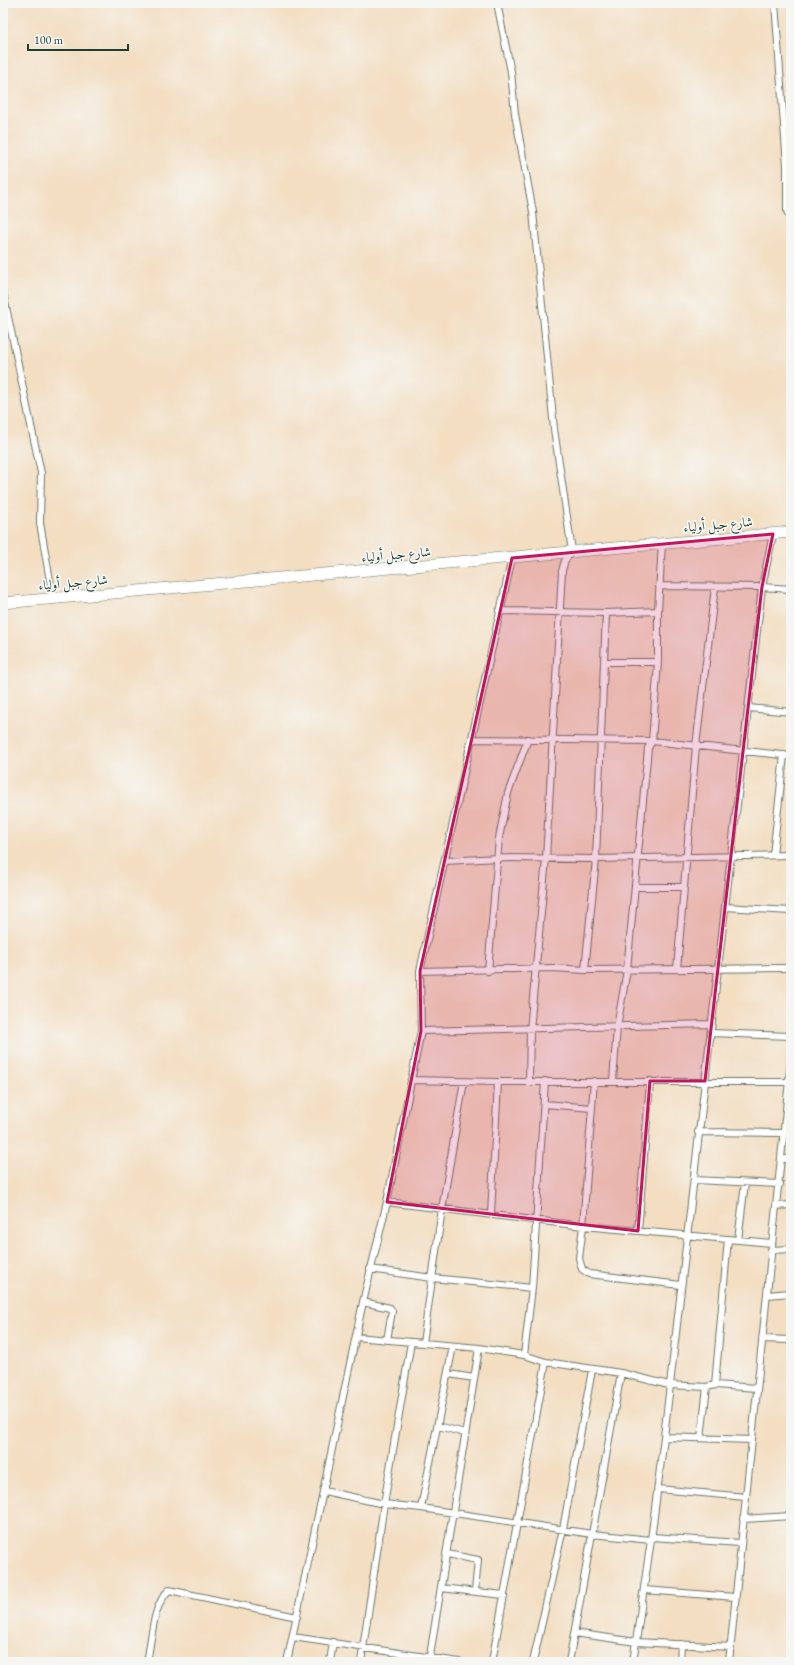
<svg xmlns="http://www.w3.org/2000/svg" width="794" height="1665" viewBox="0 0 794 1665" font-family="'EB Garamond',Amiri,serif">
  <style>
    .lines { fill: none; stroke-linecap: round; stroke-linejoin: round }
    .street-casing { stroke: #697566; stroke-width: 8 }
    .highway-casing { stroke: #697566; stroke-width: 12 }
    .street { stroke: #fff; stroke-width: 6 }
    .highway { stroke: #fff; stroke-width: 11 }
    .marked { fill: #c2185b; fill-opacity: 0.2; stroke: #c2185b; stroke-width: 3; stroke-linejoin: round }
    .labels { text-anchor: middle; stroke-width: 3.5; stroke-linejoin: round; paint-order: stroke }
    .street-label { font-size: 13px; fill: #1f3d34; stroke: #f6f6f2 }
  </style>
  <rect width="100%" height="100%" fill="#f6f6f2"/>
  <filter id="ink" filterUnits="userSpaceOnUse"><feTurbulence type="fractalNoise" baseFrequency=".025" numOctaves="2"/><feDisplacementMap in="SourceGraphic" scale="8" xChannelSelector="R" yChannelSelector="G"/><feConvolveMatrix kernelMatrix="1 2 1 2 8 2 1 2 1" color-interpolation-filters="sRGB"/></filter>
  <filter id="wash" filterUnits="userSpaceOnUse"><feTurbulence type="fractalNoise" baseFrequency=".012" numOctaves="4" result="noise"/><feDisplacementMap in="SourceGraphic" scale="16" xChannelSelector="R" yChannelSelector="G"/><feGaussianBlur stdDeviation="0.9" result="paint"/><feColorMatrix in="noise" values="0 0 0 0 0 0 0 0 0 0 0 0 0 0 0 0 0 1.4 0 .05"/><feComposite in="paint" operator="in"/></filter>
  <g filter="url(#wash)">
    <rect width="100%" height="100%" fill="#f3dec2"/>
  </g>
  <g filter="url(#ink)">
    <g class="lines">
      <defs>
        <path id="street" d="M497,3l14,69 4,42 18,98 21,217 18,122 -7,9 -3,11 -16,288 -16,171 -1,51
          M775,3l12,163v45l4,10
          M3,293l38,180 -1,50 13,75
          M659,586l103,1 29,2
          M499,611l107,2 52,-2
          M605,662h53
          M749,708l42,4
          M472,739l180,2 139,15
          M773,855l11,-100
          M446,861l52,-3 98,1 195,-4
          M636,887h47
          M726,907l65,4
          M677,969l19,-223 19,-159
          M585,970l11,-111 10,-246
          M420,971l133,-3 32,2 206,-2
          M488,971l11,-133 9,-45 20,-54
          M421,1031l291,-7
          M711,1033l80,3
          M411,1080l87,2h291
          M594,1081l-11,145 -4,32 3,11 7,5 92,11
          M613,1081l4,-54 10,-57 21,-222 4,-7 6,-79v-51l4,-68
          M544,1104l48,4
          M698,1132l86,1
          M782,1159h9
          M694,1180l86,4
          M387,1202l196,24 189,17
          M776,1206l15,-1
          M491,1214l7,-132
          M638,1231l12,-150
          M738,1240l7,-57
          M771,1250l20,-1
          M370,1269l62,9 100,10
          M767,1295l24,-2
          M363,1302l27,6 2,3 -5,29
          M356,1337l123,11 45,7 22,7 75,11 48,12 38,2 8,-2 42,3
          M762,1339l29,1
          M423,1343l19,-134 22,-128
          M524,1355l8,-67 13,-207
          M449,1374l25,4
          M715,1385l13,-146
          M438,1426l27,7
          M664,1437l88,3
          M701,1438l6,-51
          M658,1489l88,8
          M324,1491l60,13 37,4 171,26 59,6
          M421,1508l32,-162
          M743,1519l48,-3
          M652,1537l88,6
          M447,1554l31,6 -3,31
          M441,1588l63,7
          M644,1590l91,7
          M574,1633l62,9 95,5
          M293,1637l166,25
          M147,1662c5,-23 5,-56 22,-72l128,27
          M287,1662l76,-360 24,-100 34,-171 -1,-60 92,-413
          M330,1662l3,-20
          M361,1662l23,-158 27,-162
          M429,1662l50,-314
          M492,1662l54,-300
          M533,1662l30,-133 29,-159
          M569,1662l52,-289
          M633,1662l18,-122 13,-103 98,-850 11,-53
          M680,1662l1,-18
          M729,1662l62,-601"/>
        <path id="highway" d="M3,603l788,-71"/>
      </defs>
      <!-- street casing -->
      <use href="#street" class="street-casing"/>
      <!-- highway casing -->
      <use href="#highway" class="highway-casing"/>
      <!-- street -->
      <use href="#street" class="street"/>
      <!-- highway -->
      <use href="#highway" class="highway"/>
    </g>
  </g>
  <!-- marked area -->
  <path class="marked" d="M773,534l-11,53 -57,494h-55l-12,150 -251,-29 34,-171 -1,-60 92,-413z"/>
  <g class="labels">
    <!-- street labels -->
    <g class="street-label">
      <text transform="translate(718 524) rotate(-5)" y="5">شارع جبل أولياء</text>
      <text transform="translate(396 554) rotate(-5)" y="5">شارع جبل أولياء</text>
      <text transform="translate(73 582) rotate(-5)" y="5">شارع جبل أولياء</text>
    </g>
  </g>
  <!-- margin -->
  <rect width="794" height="1665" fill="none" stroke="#f6f6f2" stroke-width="16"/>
  <!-- scale -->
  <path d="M28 44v6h100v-6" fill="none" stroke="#1f3d34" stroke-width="2"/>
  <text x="34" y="44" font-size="12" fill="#1f3d34" stroke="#f6f6f2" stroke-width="3" paint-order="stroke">100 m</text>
</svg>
